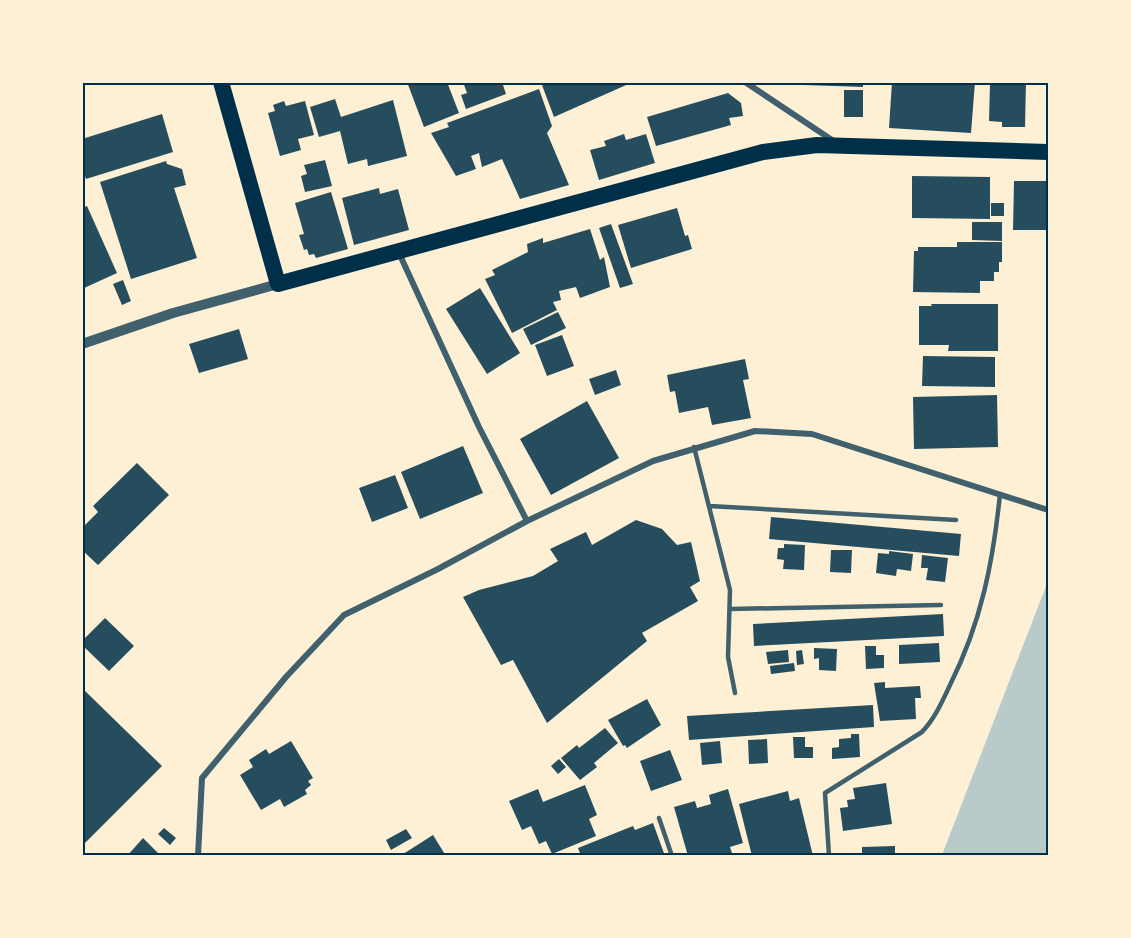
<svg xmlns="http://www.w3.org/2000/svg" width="1131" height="938" viewBox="0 0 1131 938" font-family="'PT Sans Narrow',sans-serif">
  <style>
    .green { fill: #b9caca }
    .building { fill: #264d5e }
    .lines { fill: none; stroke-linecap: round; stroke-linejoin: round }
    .service { stroke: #3f606c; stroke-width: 4.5 }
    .minor { stroke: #3f606c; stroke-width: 6 }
    .tertiary { stroke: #3f606c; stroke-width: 10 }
    .trunk { stroke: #003049; stroke-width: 16 }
    .neatline { fill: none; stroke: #003049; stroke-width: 2 }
  </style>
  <rect width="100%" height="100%" fill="#fdf0d5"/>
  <!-- green -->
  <path class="green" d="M1048,581v274h-106z"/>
  <!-- building -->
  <path class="building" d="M407,82h40l12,31 -35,14z
    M463,82h39l4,12 -40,15 -5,-14 6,-2z
    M548,82h85l-79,35 -12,-32z
    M804,82h59v5l-59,-2z
    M892,82h83l-4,51 -82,-5z
    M990,82h36l-1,45h-23v-5l-13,-1z
    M539,89l13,37 -5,7 22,52 -49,14 -18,-40 -20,8 -3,-14 -8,3 5,13 -20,7 -25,-43 18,-6 -2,-4z
    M844,90h19v27h-19z
    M728,93l13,10 2,13 -14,2 2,7 -75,21 -9,-29z
    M335,99l6,18 52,-17 14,56 -39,10 -1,-7 -19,5 -8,-33 -21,6 -9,-30z
    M284,101l2,5 19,-5 9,34 -16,4 3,11 -21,6 -12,-43 7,-2 -2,-6z
    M162,114l11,38 -87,27 -4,-11v-29z
    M624,134l2,6 20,-6 9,29 -56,17 -9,-30 16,-4 -2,-5z
    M325,160l7,26 -27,6 -4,-16 6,-2 -3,-9z
    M166,161l1,3 15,5 4,16 -12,3 23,70 -66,21 -31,-97z
    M912,176l78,1v42l-78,-1z
    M1014,181h34v49h-35z
    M379,188l1,6 18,-5 11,41 -55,15 -12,-47z
    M331,192l17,57 -32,9 -2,-4 -5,1 -2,-6 -3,1 -5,-15 5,-1 -9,-31z
    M991,203h13v13h-13z
    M87,206l30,67 -35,16v-81z
    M677,208l8,28 3,-1 4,14 -61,19 -13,-43z
    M972,222h30v19l-30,-1z
    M611,224l22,60 -13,4 -21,-60z
    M590,229l10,31 4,-3 6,30 -30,11 -4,-11 -17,4 2,9 -8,2 4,8 -45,23 -27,-54 10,-4 -3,-5 36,-18 -1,-8 16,-6v5z
    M957,242h45v20h-3v10h-5v9h-14v12l-67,-1 1,-41h4v-4h39z
    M123,280l8,21 -9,4 -9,-21z
    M480,288l40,65 -33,21 -41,-65z
    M931,304h67v47h-50l1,-6h-30v-39h13z
    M558,312l8,16 -35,17 -8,-16z
    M239,329l9,30 -49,14 -10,-29z
    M562,335l12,31 -27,10 -12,-31z
    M923,356l72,1v30l-73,-1z
    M745,359l4,20 -6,1 8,38 -39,7 -4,-18 -29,6 -4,-22 -5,1 -3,-17z
    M616,370l5,15 -26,10 -6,-16z
    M997,395l1,52 -84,2 -1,-52z
    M587,401l32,57 -68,37 -31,-56z
    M463,446l20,47 -63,26 -19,-47z
    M137,463l32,32 -71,70 -16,-15v-13l3,-2 -3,-7 16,-16 -5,-6z
    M395,475l13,33 -36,14 -13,-34z
    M771,517l190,17 -2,22 -190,-17z
    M636,520l26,9 15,16 14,-3 9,39 -10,6 8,14 -56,32 5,8 -100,82 -34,-63 -12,5 -38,-68 16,-7 54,-14 25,-15 -8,-12 36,-17 6,13z
    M784,544l21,1 -1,25 -21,-1 1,-9 -7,-1 1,-11h6z
    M831,550h21l-1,23 -21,-1z
    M889,551l24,3 -2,17 -14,-2 -1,7 -20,-3 2,-20 11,1z
    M922,555l26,3 -3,24 -19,-2 2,-12h-7z
    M943,614l1,22 -190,10 -1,-22z
    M105,618l29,28 -25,25 -27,-26v-4z
    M939,643l1,19 -41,2v-19z
    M865,646h11v9h8v13l-18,1z
    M814,648l23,1 -1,22 -17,-1v-12l-5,1z
    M788,650l1,12 -21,2 -2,-12z
    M802,650l2,14 -7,1 -1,-14z
    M794,663l1,8 -24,3 -1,-8z
    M885,682v6l35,-2 1,12h-6l1,21 -36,2 -6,-38z
    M82,688l80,78 -80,80z
    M647,699l14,26 -34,23 -2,-3 -2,1 -15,-26z
    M873,705l1,22 -185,13 -2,-24z
    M605,728l13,15 -24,20 3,4 -17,13 -19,-22 16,-13 2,3z
    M851,734h8l1,23 -28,2v-11l7,-1v-8l12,-1z
    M793,737h12v10h8v11h-19z
    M767,739l1,24 -19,1 -1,-24z
    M291,741l22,37 -5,3 3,4 -6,5 2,4 -23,13 -4,-8 -19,11 -21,-35 13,-8 -4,-7 17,-11 3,5z
    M720,741l2,22 -20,2 -2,-22z
    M670,750l12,30 -31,11 -11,-30z
    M559,759l7,8 -8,7 -7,-8z
    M886,783l6,41 -49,7 -3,-23 8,-1 -1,-7 8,-1 -2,-11z
    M585,785l12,30 -8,4 7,17 -44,18 -6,-13 -7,3 -8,-18 -9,4 -13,-29 29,-12 5,13z
    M728,789l15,54 -13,4 3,9h-45l-14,-49 21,-6 2,7 14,-4 -2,-9z
    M788,791l2,10 9,-3 14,58h-61l-13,-52z
    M653,823l12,33h-84l-3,-8 55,-22 2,4z
    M164,828l12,10 -6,7 -12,-11z
    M406,829l6,9 -21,12 -5,-10z
    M433,835l13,21h-46z
    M143,838l18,18h-34z
    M895,846v10h-33v-9z"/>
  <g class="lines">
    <!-- service -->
    <path class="service" d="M694,447l36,143 -2,67 7,36
      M709,506l247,14
      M730,609l211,-4
      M659,818l13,38
      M829,856l-4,-63 97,-61c13,-14 20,-30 28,-47 31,-62 43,-122 50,-191"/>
    <!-- minor -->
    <path class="minor" d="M745,82l87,58
      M399,253l80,174 48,94
      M198,856l4,-78 84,-101 58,-62 94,-46 89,-48 126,-60 102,-30 57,3 236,76"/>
    <!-- tertiary -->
    <path class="tertiary" d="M82,344l91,-31 105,-29"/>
    <!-- trunk -->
    <path class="trunk" d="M221,82l57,202 485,-132 54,-7 231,7"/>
  </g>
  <!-- border -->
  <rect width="1131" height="938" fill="none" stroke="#fdf0d5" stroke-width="168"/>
  <rect x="84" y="84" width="963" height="770" class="neatline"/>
</svg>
